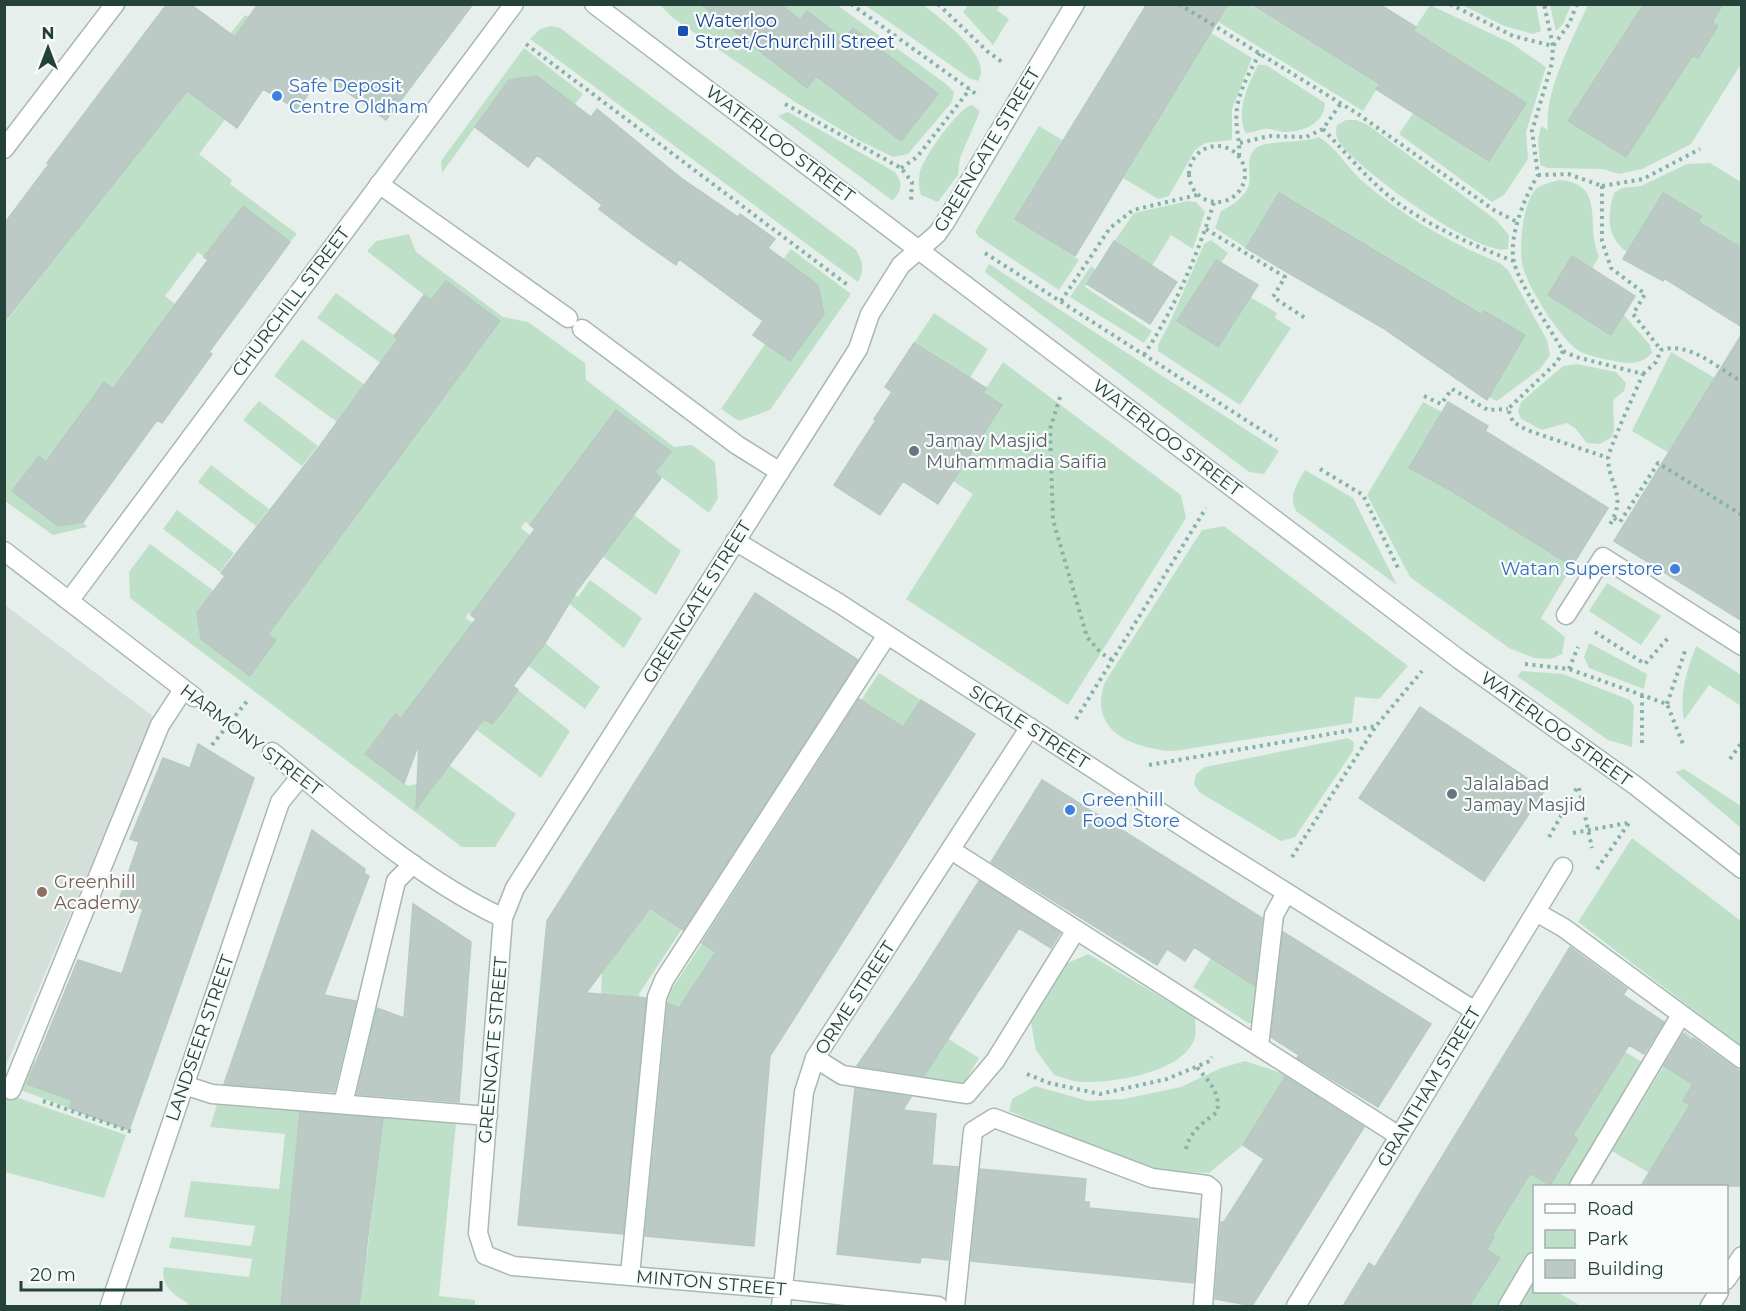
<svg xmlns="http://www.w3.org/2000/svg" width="1746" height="1311" viewBox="0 0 1746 1311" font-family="Montserrat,sans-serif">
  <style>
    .built { fill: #d4dfda }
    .green { fill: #bfe0c8; fill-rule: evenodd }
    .building { fill: #bbcac4; stroke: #b8c9c2; stroke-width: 1.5 }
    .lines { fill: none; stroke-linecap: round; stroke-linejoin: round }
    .service-casing { stroke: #a8b8b2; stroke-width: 21 }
    .pedestrian-casing { stroke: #a8b8b2; stroke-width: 21 }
    .minor-casing { stroke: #a8b8b2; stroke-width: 21 }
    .path { stroke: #86b3a5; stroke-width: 4; stroke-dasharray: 3 4.5; stroke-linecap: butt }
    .service { stroke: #fff; stroke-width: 18 }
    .pedestrian { stroke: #fff; stroke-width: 18 }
    .minor { stroke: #fff; stroke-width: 18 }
    .transit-dot { fill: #1a4fb4; stroke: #f7fbf9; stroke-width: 2 }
    .shop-dot { fill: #3f7fe0; stroke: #f7fbf9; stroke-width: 2 }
    .worship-dot { fill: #6b7280; stroke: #f7fbf9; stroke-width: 2 }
    .education-dot { fill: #8d6e63; stroke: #f7fbf9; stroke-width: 2 }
    .labels { text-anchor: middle; stroke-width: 4.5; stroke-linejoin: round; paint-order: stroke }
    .transit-label { font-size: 18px; fill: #164399; stroke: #f7fbf9; text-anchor: start }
    .shop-label { font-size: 18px; fill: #366cbe; stroke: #f7fbf9; text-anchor: start }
    .street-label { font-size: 18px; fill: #24423a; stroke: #f7fbf9 }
    .worship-label { font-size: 18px; fill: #5b616d; stroke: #f7fbf9; text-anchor: start }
    .education-label { font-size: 18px; fill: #785e54; stroke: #f7fbf9; text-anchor: start }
  </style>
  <rect width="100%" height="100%" fill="#e6efeb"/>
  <!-- built -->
  <path class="built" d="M5,605l149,112 -149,351z"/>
  <!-- green -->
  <path class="green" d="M660,5h40l55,42 24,2 -8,11 36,28 9,-12 36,28 13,-16 72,6 -83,-66 -10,11 -37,-28 -7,9 -20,-15h57l109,79 8,8 -2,10 -44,52 -15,3 -35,-17 -63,-38 -122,-84z
    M865,5h59c17,15 70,51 54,76l-9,-3z
    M968,5h32l-3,5 12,9 -16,26 -30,-33z
    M1217,5h33l130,79 -17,27 -146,-90z
    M1430,5l81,38 35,24 -20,65 2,27 -24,36 -12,7 -93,-68 15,-22 75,48 36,-57 -112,-72z
    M1462,5h74l5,26 -8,3 -29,-8z
    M1550,5h21l-8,19 -7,7z
    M1588,5h56l-76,116 58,36 97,-152h18v59l-50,80 -49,25 -23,5 -16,-5 -55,-1 -8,-3 -2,-26 3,-13 7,4c-5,-36 25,-92 40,-125z
    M245,15l4,2 -6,79 -44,58 33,26 -2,4 67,50 -7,8 -48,-36 -38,51 -6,-5 -33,44 10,8 -62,85 -37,32 -16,21 11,9 -14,18 -18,-13 -27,34 46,36 25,-4 4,5 -34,8 -48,-34v-178z
    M551,26l9,2 296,222c7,13 9,19 2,32l-328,-243 10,-10z
    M1211,33l41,25 -20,51v31l-27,3 -10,7 -26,46 -11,3 -35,-21z
    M524,48l59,46 -9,11 -65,-25 -67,93 -1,-12z
    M1258,65h8l59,38c0,20 -23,30 -42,29 -6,-1 -13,-4 -19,-3 -6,1 -12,4 -18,4 -11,-20 2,-49 12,-68z
    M972,105l8,6 -20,47 -2,17 -20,27 -17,-7c-2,-7 -3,-16 -1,-23 3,-14 39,-65 52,-67z
    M788,112l107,60c9,13 6,17 -2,29l-115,-85z
    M1346,120h10l12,5 128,95 13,15 -1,14c-28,9 -151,-80 -169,-107 -3,-5 -4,-11 -2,-17z
    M1039,126l25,15 -49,78 64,41 -20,30 -80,-53 -4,-5z
    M1319,137c17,10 28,30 42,43 42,36 87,62 139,83l8,7 39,70 3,15 -10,14 -43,32 -8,-4 35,-63 -40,-22 -2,3 -203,-122 -33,55 -31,-20 6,-17c50,-26 15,-43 35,-63 9,-8 48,-5 63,-11z
    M1710,163l31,19v67l-43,-27 3,-6 -37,-23 -37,59c-21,-15 -20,-36 -13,-59l8,-5 19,-2 46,-22z
    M1559,180c48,3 26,46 40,76l-7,13 31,45 27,31 2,8c-11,12 -23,11 -38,8 -11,-2 -25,-5 -35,-10 -18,-11 -54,-67 -57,-88 -3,-17 1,-64 15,-75 6,-4 16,-6 22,-8z
    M1188,201l8,1 9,10 -12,37 -22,-14 -19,31 -38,-24 20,-29z
    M409,234l7,18 87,65 25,5 57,41 1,17 88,67 18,-2 23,17 3,36 -9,15 -54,-41 15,-20 -55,-41 -85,114 -5,-3 -4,6 10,8 -60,79 -3,-2 -2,5 7,5 -58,77 -4,25 -17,-11 -29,39 43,33 30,-7 11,-14 67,49 -21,33h-33l-332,-249 -1,-26 21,-28 64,47 -17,22 4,26 49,36 26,-35 -8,-6 232,-312 -54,-41 -15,19 -64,-49 9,-10z
    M1211,240l17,13 -7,10 -6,-3 -38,62 41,25 32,-50 27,16 -2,5 16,10 -51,77 -82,-54v-6l13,-25 33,-76z
    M791,249l60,45 -81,116 -31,11 -18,-12 44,-65 25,17 -7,-101z
    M989,264l290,187 -15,23 -15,-2 -264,-200z
    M1091,266l5,4 -11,17 67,44 -8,12 -74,-46z
    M336,293l67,49 -18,24 -68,-48z
    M934,313l54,36 -18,29 -52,-32h-6z
    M302,339l63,46 -28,37 -63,-46z
    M1671,352l44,26 -46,75 -37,-22z
    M1003,362l178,133 5,23 -118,187 -162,-106 67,-105 -20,-13 30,-88z
    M1577,364l39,8 10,11 -2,8 -10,8c-3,14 3,25 -2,38l-12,7 -13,-1 -12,-15 -8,-5 -25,7 -21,-11 -3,-8 3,-9 42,-36z
    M259,401l59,45 -16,20 -59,-46z
    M1423,402l19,10 -33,56 41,22 122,76 -31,52 24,19 -3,17 -11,5 -17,-1 -25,-10 -99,-71 -43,-82z
    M211,465l58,44 -13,17 -58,-44z
    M1305,470l48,28 44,87 -101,-74c-8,-16 1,-27 9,-41z
    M177,510l57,43 -14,19 -57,-43z
    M634,515l47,36 -25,44 -61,-44 13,-2z
    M1224,526l184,140 -29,33 -24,-2 -3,26 -178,28c-41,-2 -87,-20 -69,-69l97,-152z
    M590,580l52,38 -18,30 -57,-46 6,-8 5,3z
    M1607,583l54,33 -20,29 -52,-34z
    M545,643l55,44 -15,22 -58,-44z
    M1589,643l58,31 -3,15 -55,-21 -5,-11z
    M1696,646l45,29v31l-32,-21 -25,35c-5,-26 3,-50 12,-74z
    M1522,671l41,3 67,26 4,6 -2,41 -24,-7 -91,-64z
    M879,673l42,27 -18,27 -25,-16 -11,18 -39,22z
    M518,690l52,41 -29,47 -64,-48 7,-11 8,5z
    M1348,738l6,4 -1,9 -58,86 -14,4 -82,-49 -5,-8 2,-10 9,-7z
    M1684,769l57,37v22l-66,-56z
    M1632,838l109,83v125l-163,-124z
    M645,905l37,24 -43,65 5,24 -43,-24 1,-21 -50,-26 -8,-1 3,-4z
    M723,912l43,27 -78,72 -9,-3 -9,20 16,61 -27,-3 8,-84 4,-12z
    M1088,954l107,63c0,7 2,16 -1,23 -13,33 -81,43 -113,42 -9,-1 -18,-4 -27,-7l-18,-25 -5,-27 32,-58z
    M1211,958l47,30 -3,35h-7l-55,-36z
    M1685,1031l8,7 -14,25 45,30 -41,8 26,15 -41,68 -56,-33z
    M1597,1035l45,27 -72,124h-36v61l-35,59h-40l35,-69 -14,-8 37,-63 33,18 13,-20z
    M947,1038l32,20 -15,25 -9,3 -34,-4z
    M32,1059l4,3 -9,22 45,16 -3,8 -51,-19z
    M1245,1061l40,13 45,29 -12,20 -54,-11 -21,33 -34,28 -56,-2 -144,-60 3,-12 23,-13 53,15 36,-2 57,-12 40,-19z
    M4,1093l122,42 -22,63 -99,-26z
    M217,1105l239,18 -17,173 36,4v6h-116l-66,-47h-8l-2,21 8,1 -9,17 -1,8h-94l1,-3c-15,-8 -28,-18 -24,-36l85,10 3,-18 -83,-11 3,-11 79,9 4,-20 -71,-9 7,-36 88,8 6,-55 -75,-7zM382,1123l-15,131 -80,-9 8,-86z
    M1534,1280v12h23l21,12 -2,2h-52l-4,-2z"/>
  <!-- building -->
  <path class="building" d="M167,4h23l45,33 23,-33h215l-87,116 -63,-45 -26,34 -34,-20 -26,39 -50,-37 -183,231v-98l45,-60 -2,-1z
    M700,4h80l20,16 7,-9 37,28 9,-11 85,66 -37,47 -85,-65 -9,12z
    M1147,4h81l-153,252 -60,-37z
    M1251,4h128l37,23 -3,4 113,72 -37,58 -113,-72 4,-5z
    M1644,4h79l-11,18 6,4 -20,32 -5,-3 -67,102 -58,-36z
    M537,76l54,41 6,-8 84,69 57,39 2,-3 17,12 18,13 -7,9 50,37 6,29 -34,47 -37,-26 10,-14 -84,-62 -3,6 -40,-28 -37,-28 3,-4 -65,-50 -9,12 -53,-40 34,-47z
    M1279,193l203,122 2,-4 41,24 -38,65 -104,-72 -137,-80z
    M1663,193l39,23 -4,6 44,26v79l-78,-49 -1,3 -40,-22z
    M243,206l47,36 -81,110 3,2 -50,69 -5,-3 -74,102 -25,4 -46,-35 27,-35 7,6 58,-80 9,7 95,-129 -4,-3z
    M1114,241l63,41 -27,42 -63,-40z
    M1572,256l63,40 -24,39 -63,-40z
    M1216,260l42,25 -40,62 -41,-26z
    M446,281l54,40 -232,313 8,6 -26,36 -49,-37 -4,-26 28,-37 -4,-3 98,-126 79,-108 -4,-3 15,-20 15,-21 7,5z
    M1742,334v287l-128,-80z
    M914,343l72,45 -3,5 19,12 -64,99 -35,-23 -23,34 -46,-30 42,-65 -2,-1 18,-27 -7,-5z
    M1448,402l40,24 -3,5 123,77 -36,58 -122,-76 -41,-22z
    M616,410l55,42 -16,20 6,6 -85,114 -31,51 -32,43 5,4 -13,18 -13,16 -8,-5 -68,90 3,-65 -15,39 -39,-29 30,-40 6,4 75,-99 -5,-4 64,-86 -5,-4z
    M755,593l103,67 -175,270 -33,-22 -64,85 60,5 -23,236 -105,-9 29,-304z
    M859,699l44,28 18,-27 54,34 -205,322 -16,190 -109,-10 23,-233 11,5 37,-56 -14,-9z
    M1420,707l125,83 -61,91 -125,-83z
    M198,744l56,34 -125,352 -60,-22 3,-8 -45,-16 51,-124 44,14 21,-65 -24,-9 20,-58 -9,-3 33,-81 27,10z
    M1042,780l220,138 -7,68 -61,-39 -9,14 -18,-12 -10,16 -166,-103z
    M312,830l53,39 -1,4 5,3 -45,119 32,6 -22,91 -110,-8z
    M979,881l81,52 -9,15 -32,-20 -95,148 -67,-10 59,-86z
    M413,904l58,38 -12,160 -102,-8 20,-86 27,10z
    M1283,932l148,92 -53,83 -81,-49 2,-3 -28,-18z
    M1570,947l57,42 -4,6 41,27 -20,32 -15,-9 -56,90 5,4 -28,46 -20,-12 -38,63 2,1 -7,13 13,8 -31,48h-126l26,-43 6,4z
    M1683,1034l9,7 1,-3 49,35v113h-101l49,-81 -7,-4 10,-17 -29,-18z
    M1285,1077l79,50 -112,179 -37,-7 6,-77h3l40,-63 -21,-14z
    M855,1088l56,9 -8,13 33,4 -4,51 26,2 -10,93 -27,-3 -1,6 -83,-9z
    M300,1112l83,7 -24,187h-78z
    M980,1169l106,10 -2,23h5v6l109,11 -4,64 -223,-22z"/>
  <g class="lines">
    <defs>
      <path id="service" d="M379,184l189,134
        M582,329l155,116 43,27
        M951,850l448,286
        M1536,912l28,16 178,131
        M1259,1046l15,-131 12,-22
        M815,1058l27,17 125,19 28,-33 81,-131
        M184,1085l28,9 276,22
        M11,1090l149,-365 23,-35
        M343,1104l53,-223 17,-17
        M1579,1186l102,-171
        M630,1275l27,-278 7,-17 223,-345
        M955,1306l18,-175 21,-13 158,60 55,7 5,4 -9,117
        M1508,1306l26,-44"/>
      <path id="pedestrian" d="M1566,615l37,-58 139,89"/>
      <path id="minor" d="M594,4l866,656 176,126 106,83
        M4,149l111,-145
        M735,541l102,61 369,240 269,169
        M4,551l190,146
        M69,601l445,-597
        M272,752c73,60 146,126 231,166
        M1726,1280l16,-24
        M110,1305l170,-503 21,-26
        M781,1306l23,-214 11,-34 215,-331
        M938,1306l-155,-17 -270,-23 -28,-11 -7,-22 25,-315 12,-30 343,-539 12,-35 31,-49 36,-31 9,-13 129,-217
        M1296,1306l267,-439
        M1710,1306l9,-14"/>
    </defs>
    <!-- service casing -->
    <use href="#service" class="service-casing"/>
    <!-- pedestrian casing -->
    <use href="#pedestrian" class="pedestrian-casing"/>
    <!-- minor casing -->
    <use href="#minor" class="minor-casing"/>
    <!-- path -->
    <path class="path" d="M851,4l128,92
      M938,4l49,47 15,11
      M1179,4l179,110 136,96 23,12
      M1450,4l63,32 40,10 -9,-42
      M1577,4l-8,20 -16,22 -1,17 -20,68 6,44c-13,21 -30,62 -24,87 4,20 37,68 49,89l13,6 67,17c-6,14 -35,76 -35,85 1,27 20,36 1,67
      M526,44l323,242
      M785,104l116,64 11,14 -1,19
      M1323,129c25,26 49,56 79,77 34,23 73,40 111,55
      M1240,143l29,-7 37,1 17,-8 18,-26
      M1189 174a28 28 0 1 1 56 0a28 28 0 1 1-56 0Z
      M1239,156c1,-11 -1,-17 -2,-28 -4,-28 10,-51 23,-75
      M901,168l16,-11 53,-68
      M1538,175l30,-1 34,12
      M1602,186v55l9,27 34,26 -12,20 28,36
      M1602,186l41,-7 57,-30
      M1206,229l79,48 -12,20 32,21
      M985,253l292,187
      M1061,301l49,-73 23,-18 64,-15
      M1563,351l-6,11 -49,47 5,13 14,8 81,28
      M1144,355c30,-46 54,-100 70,-153
      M1643,374l13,-12 5,-12c28,-9 57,18 81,32
      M1424,396l17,8 11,-15 36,21 20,-1
      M1060,397l-10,32 3,91 34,117 14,16 11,7
      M1320,469l43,26 35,73
      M1614,518l6,4 38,-59 84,52
      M1595,632l50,32 23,-26
      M1525,664l44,5 98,35 16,40
      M1569,669l9,-22
      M1642,695v48
      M1667,704l18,-53 -2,-2
      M219,715l26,17
      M1076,719l130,-211
      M212,745l36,-45
      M1730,759l12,-17
      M1149,765l227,-39
      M1579,788l13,60
      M1573,833l54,-10
      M1549,837l29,-51
      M1292,857l84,-131 46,-55
      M1597,869l32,-46
      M1027,1074l22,9 51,11 67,-15 43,-18 2,-4
      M43,1101l89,31
      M1186,1149c4,-18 18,-27 31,-37 4,-20 -9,-31 -21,-46"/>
    <!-- service -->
    <use href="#service" class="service"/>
    <!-- pedestrian -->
    <use href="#pedestrian" class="pedestrian"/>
    <!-- minor -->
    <use href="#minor" class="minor"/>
  </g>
  <!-- markers -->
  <rect class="transit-dot" x="677" y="25" width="12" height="12" rx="3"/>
  <g class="shop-dot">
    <circle cx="277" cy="96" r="6"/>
    <circle cx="1675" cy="569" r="6"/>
    <circle cx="1070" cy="810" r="6"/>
  </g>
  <g class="worship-dot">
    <circle cx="914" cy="451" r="6"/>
    <circle cx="1452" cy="794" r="6"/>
  </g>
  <circle class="education-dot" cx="42" cy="892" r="6"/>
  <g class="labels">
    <!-- transit labels -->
    <g class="transit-label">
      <text x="695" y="27">Waterloo<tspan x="695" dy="21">Street/Churchill Street</tspan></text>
    </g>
    <!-- shop labels -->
    <g class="shop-label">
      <text x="289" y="92">Safe Deposit<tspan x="289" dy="21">Centre Oldham</tspan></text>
      <text x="1663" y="575" text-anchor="end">Watan Superstore</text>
      <text x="1082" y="806">Greenhill<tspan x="1082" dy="21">Food Store</tspan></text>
    </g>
    <!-- street labels -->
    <g class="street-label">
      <text transform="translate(780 144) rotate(37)" y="6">WATERLOO STREET</text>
      <text transform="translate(987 150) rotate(-59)" y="6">GREENGATE STREET</text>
      <text transform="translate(291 302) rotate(-53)" y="6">CHURCHILL STREET</text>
      <text transform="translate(1167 438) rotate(37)" y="6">WATERLOO STREET</text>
      <text transform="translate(697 602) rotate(-58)" y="6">GREENGATE STREET</text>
      <text transform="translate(1029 727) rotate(33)" y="6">SICKLE STREET</text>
      <text transform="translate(1556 729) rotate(36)" y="6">WATERLOO STREET</text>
      <text transform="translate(251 740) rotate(37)" y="6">HARMONY STREET</text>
      <text transform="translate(855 998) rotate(-57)" y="6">ORME STREET</text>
      <text transform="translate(200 1038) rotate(-71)" y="6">LANDSEER STREET</text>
      <text transform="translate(493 1050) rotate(-85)" y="6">GREENGATE STREET</text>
      <text transform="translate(1429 1087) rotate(-59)" y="6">GRANTHAM STREET</text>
      <text transform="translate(711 1283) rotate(5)" y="6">MINTON STREET</text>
    </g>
    <!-- worship labels -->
    <g class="worship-label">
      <text x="926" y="447">Jamay Masjid<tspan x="926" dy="21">Muhammadia Saifia</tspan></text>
      <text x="1464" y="790">Jalalabad<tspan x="1464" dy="21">Jamay Masjid</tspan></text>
    </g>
    <!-- education labels -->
    <g class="education-label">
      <text x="54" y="888">Greenhill<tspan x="54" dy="21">Academy</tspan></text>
    </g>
  </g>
  <!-- border -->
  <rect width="1746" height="1311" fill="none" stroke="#24423a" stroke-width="12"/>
  <!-- legend -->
  <rect x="1533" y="1185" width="195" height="108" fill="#f7fbf9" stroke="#a3b1ad" stroke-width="1.5"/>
  <rect x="1545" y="1204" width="30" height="9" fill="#ffffff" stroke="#a3b1ad" stroke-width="1.5"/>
  <text x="1587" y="1215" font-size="18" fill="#24423a">Road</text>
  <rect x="1545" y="1230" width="30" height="18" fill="#bfe0c8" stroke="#a3b1ad" stroke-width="1.5"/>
  <text x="1587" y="1245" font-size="18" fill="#24423a">Park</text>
  <rect x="1545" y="1260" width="30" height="18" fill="#bbcac4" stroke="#a3b1ad" stroke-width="1.5"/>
  <text x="1587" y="1275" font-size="18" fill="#24423a">Building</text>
  <!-- north arrow -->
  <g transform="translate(48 48)" stroke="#f7fbf9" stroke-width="4.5" paint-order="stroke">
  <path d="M0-4.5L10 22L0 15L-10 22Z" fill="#24423a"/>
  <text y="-9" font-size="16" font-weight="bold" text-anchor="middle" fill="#24423a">N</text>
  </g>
  <!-- scale -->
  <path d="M21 1281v9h140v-9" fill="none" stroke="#24423a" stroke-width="3"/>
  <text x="30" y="1281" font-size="18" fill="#24423a" stroke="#f7fbf9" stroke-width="4.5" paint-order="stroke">20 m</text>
</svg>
